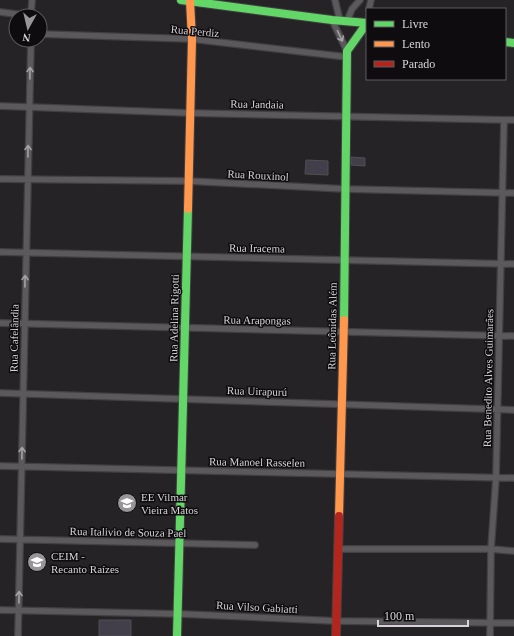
<svg xmlns="http://www.w3.org/2000/svg" width="514" height="636" viewBox="0 0 514 636" font-family="'Times New Roman',serif">
  <style>
    .building { fill: #423f4a; stroke: #514f53 }
    .lines { fill: none; stroke-linecap: round; stroke-linejoin: round }
    .street-casing { stroke: #434044; stroke-width: 8 }
    .fast-casing { stroke: #434044; stroke-width: 10 }
    .slow-casing { stroke: #434044; stroke-width: 10 }
    .jam-casing { stroke: #434044; stroke-width: 10 }
    .street { stroke: #5c595d; stroke-width: 5.5 }
    .fast { stroke: #63d668; stroke-width: 8 }
    .slow { stroke: #ff974d; stroke-width: 8 }
    .jam { stroke: #b3261e; stroke-width: 8 }
    .oneway { stroke: #a5a2a6 }
    .labels { text-anchor: middle; stroke-width: 3; stroke-linejoin: round; paint-order: stroke }
    .street-label { font-size: 11px; fill: #d6d2d7; stroke: #0e0c0f }
    .poi-label { font-size: 11px; fill: #d6d2d7; stroke: #0e0c0f; text-anchor: start }
  </style>
  <rect width="100%" height="100%" fill="#262327"/>
  <!-- building -->
  <path class="building" d="M351,157l14,1v8l-14,-1z
    M306,160l22,1v14l-23,-1z
    M99,620h32v16h-32z"/>
  <g class="lines">
    <defs>
      <path id="street" d="M335,0l5,21
        M369,9l2,-9
        M0,12l31,4
        M31,16l1,-16
        M332,20l15,31
        M347,21l5,-12 8,-9
        M40,34l152,5 155,18
        M0,106l190,7 324,7
        M0,179l188,2 157,8 169,4
        M0,252l514,12
        M0,323l514,13
        M0,393l514,17
        M0,466l514,12
        M0,539l255,6
        M338,549h153l23,2
        M0,610l182,4 154,7 178,2
        M18,636l13,-596
        M490,636l1,-87 5,-71 8,-358"/>
      <path id="fast" d="M181,0l151,20 35,3
        M505,42l9,1
        M344,320l3,-269 20,-28
        M177,636l11,-427"/>
      <path id="slow" d="M188,209l4,-170 -2,-38
        M339,516l5,-196"/>
      <path id="jam" d="M336,636l3,-120"/>
    </defs>
    <!-- street casing -->
    <use href="#street" class="street-casing"/>
    <!-- fast casing -->
    <use href="#fast" class="fast-casing"/>
    <!-- slow casing -->
    <use href="#slow" class="slow-casing"/>
    <!-- jam casing -->
    <use href="#jam" class="jam-casing"/>
    <!-- street -->
    <use href="#street" class="street"/>
    <!-- fast -->
    <use href="#fast" class="fast"/>
    <!-- slow -->
    <use href="#slow" class="slow"/>
    <!-- jam -->
    <use href="#jam" class="jam"/>
  </g>
  <!-- one-way arrows -->
  <defs><path id="oneway-shaft" d="M-6 0H5M1.5-3L5.5 0L1.5 3" fill="none" stroke-width="1.6" stroke-linecap="round" stroke-linejoin="round"/></defs>
  <g class="oneway">
    <use href="#oneway-shaft" transform="translate(340 36) rotate(64)"/>
    <use href="#oneway-shaft" transform="translate(30 73) rotate(-89)"/>
    <use href="#oneway-shaft" transform="translate(28 151) rotate(-89)"/>
    <use href="#oneway-shaft" transform="translate(25 281) rotate(-89)"/>
    <use href="#oneway-shaft" transform="translate(22 453) rotate(-89)"/>
    <use href="#oneway-shaft" transform="translate(19 597) rotate(-89)"/>
  </g>
  <!-- icons -->
  <defs>
    <symbol id="school-disc" viewBox="-11 -11 22 22"><circle r="9.5" fill="#989599" stroke="#0e0c0f"/><path d="M0-5L7-2L0 1L-7-2ZM-4 1L0 2.5L4 1V4Q0 6-4 4Z" fill="#fff"/></symbol>
  </defs>
  <g fill-rule="evenodd">
    <use href="#school-disc" x="116" y="492" width="22" height="22"/>
    <use href="#school-disc" x="26" y="551" width="22" height="22"/>
  </g>
  <g class="labels">
    <!-- street labels -->
    <g class="street-label">
      <text transform="translate(195 31) rotate(5)" y="4">Rua Perdiz</text>
      <text transform="translate(257 104) rotate(1)" y="4">Rua Jandaia</text>
      <text transform="translate(258 175) rotate(3)" y="4">Rua Rouxinol</text>
      <text transform="translate(257 248) rotate(1)" y="4">Rua Iracema</text>
      <text transform="translate(174 318) rotate(-89)" y="4">Rua Adelina Rigotti</text>
      <text transform="translate(257 320) rotate(1)" y="4">Rua Arapongas</text>
      <text transform="translate(332 326) rotate(-89)" y="4">Rua Leônidas Além</text>
      <text transform="translate(14 338) rotate(-89)" y="4">Rua Cafelândia</text>
      <text transform="translate(488 378) rotate(-89)" y="4">Rua Benedito Alves Guimarães</text>
      <text transform="translate(257 391) rotate(2)" y="4">Rua Uirapurú</text>
      <text transform="translate(257 462) rotate(1)" y="4">Rua Manoel Rasselen</text>
      <text transform="translate(128 532) rotate(1)" y="4">Rua Italivio de Souza Pael</text>
      <text transform="translate(257 607) rotate(3)" y="4">Rua Vilso Gabiatti</text>
    </g>
    <!-- poi labels -->
    <g class="poi-label">
      <text x="141" y="501">EE Vilmar<tspan x="141" dy="13">Vieira Matos</tspan></text>
      <text x="51" y="560">CEIM -<tspan x="51" dy="13">Recanto Raízes</tspan></text>
    </g>
  </g>
  <!-- legend -->
  <rect x="366" y="8" width="140" height="72" fill="#0e0c0f" stroke="#5e5b5f"/>
  <rect x="374" y="21" width="20" height="6" fill="#63d668" stroke="#5e5b5f"/>
  <text x="402" y="28" font-size="12" fill="#d6d2d7">Livre</text>
  <rect x="374" y="41" width="20" height="6" fill="#ff974d" stroke="#5e5b5f"/>
  <text x="402" y="48" font-size="12" fill="#d6d2d7">Lento</text>
  <rect x="374" y="61" width="20" height="6" fill="#b3261e" stroke="#5e5b5f"/>
  <text x="402" y="68" font-size="12" fill="#d6d2d7">Parado</text>
  <!-- north arrow -->
  <g transform="translate(28 28) rotate(188)"><circle r="19" fill="#0e0c0f" stroke="#5e5b5f"/>
  <path d="M0-3L7 15L0 10L-7 15Z" fill="#989599"/>
  <text y="-6" font-size="11" font-weight="bold" text-anchor="middle" fill="#d6d2d7">N</text>
  </g>
  <!-- scale -->
  <path d="M378 620v6h90v-6" fill="none" stroke="#d6d2d7" stroke-width="2"/>
  <text x="384" y="620" font-size="12" fill="#d6d2d7" stroke="#0e0c0f" stroke-width="3" paint-order="stroke">100 m</text>
</svg>
